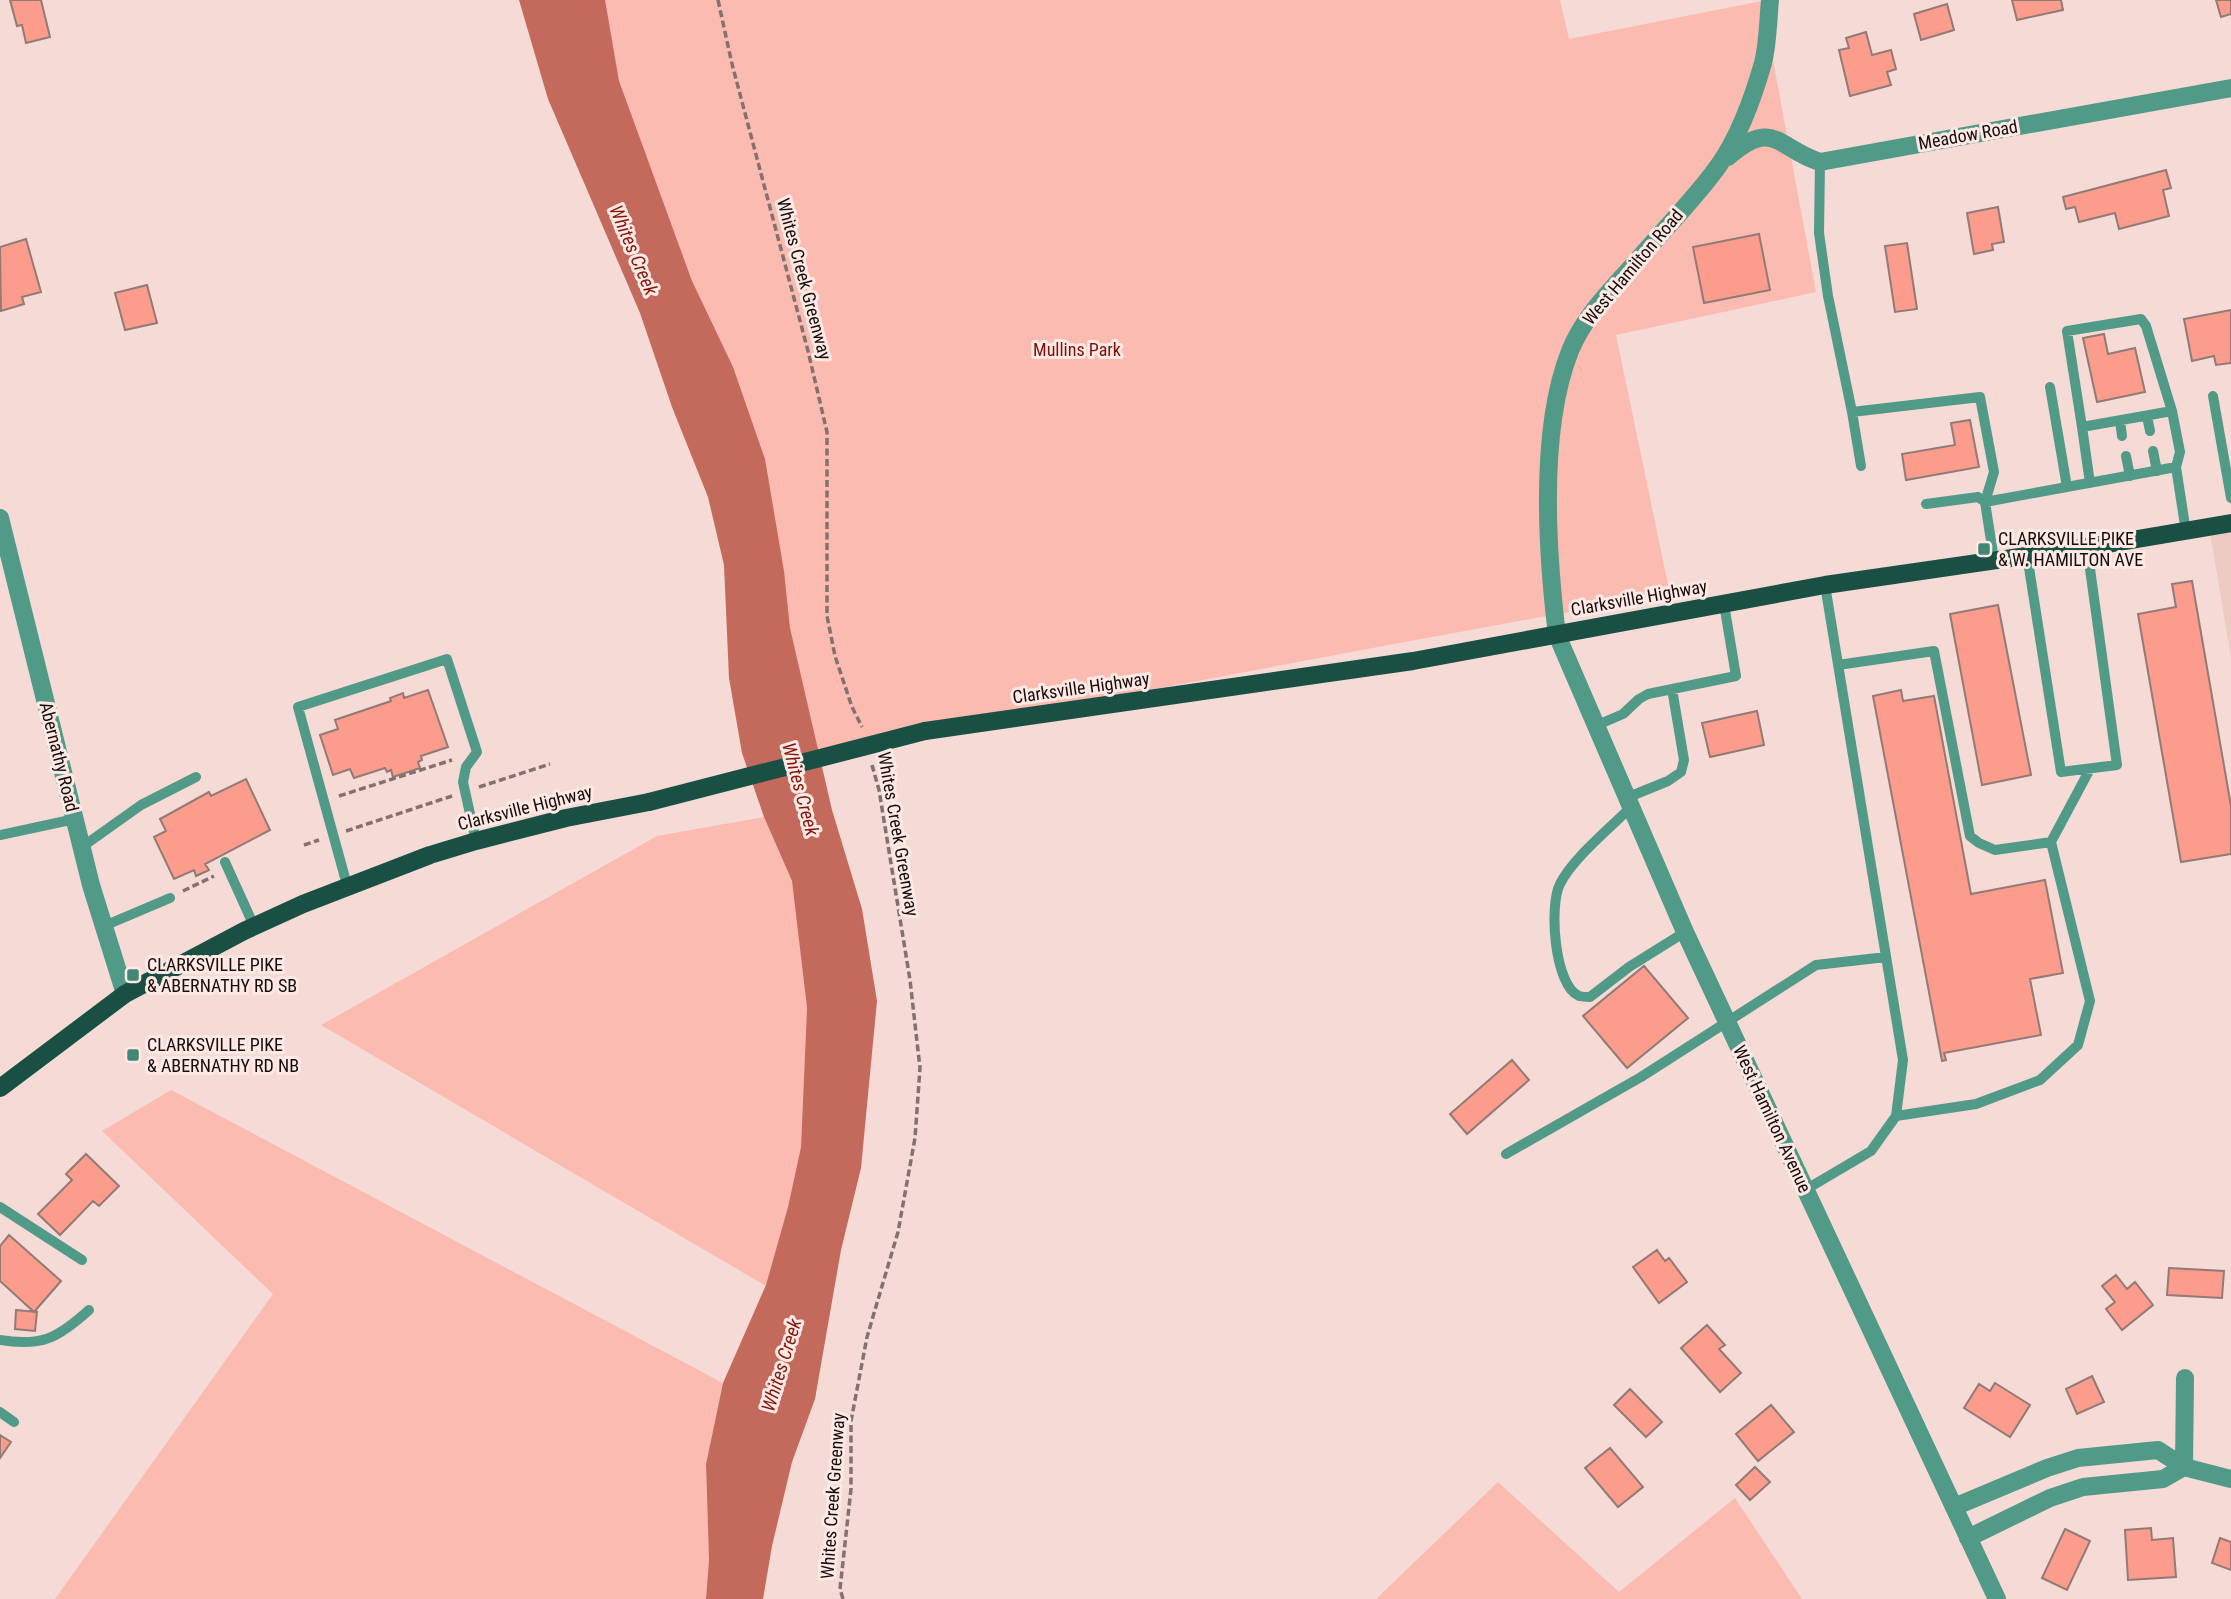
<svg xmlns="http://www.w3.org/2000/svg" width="2231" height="1599" viewBox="0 0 2231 1599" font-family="'Roboto Condensed',sans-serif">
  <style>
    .built { fill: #edcac4 }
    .green { fill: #fbbbb0 }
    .water { fill: #c36a5c }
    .building { fill: #fb9c8c; stroke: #927a76; stroke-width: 2 }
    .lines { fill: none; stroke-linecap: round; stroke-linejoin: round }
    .path { stroke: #82716e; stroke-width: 3.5; stroke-dasharray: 7 3.5; stroke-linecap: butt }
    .service { stroke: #519a88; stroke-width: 10 }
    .minor { stroke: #519a88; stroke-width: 18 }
    .tertiary { stroke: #519a88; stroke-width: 18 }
    .primary { stroke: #1a5044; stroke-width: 18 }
    .primary-bridge { stroke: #1a5044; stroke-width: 18 }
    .poi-dot { fill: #448676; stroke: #fee9e5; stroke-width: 2.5 }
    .labels { text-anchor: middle; stroke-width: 6; stroke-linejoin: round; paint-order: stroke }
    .street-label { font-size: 18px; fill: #150c0b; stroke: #fee9e5 }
    .park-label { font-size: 18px; fill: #7f0f05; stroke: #fee9e5 }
    .poi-label { font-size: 18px; fill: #150c0b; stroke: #fee9e5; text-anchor: start }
    .water-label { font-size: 19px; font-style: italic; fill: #831509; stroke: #fee9e5 }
  </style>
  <rect width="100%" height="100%" fill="#f5dad5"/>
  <!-- built -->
  <path class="built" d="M2231,523v134l-22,-130z"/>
  <!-- green -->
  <path class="green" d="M575,0h985l9,39 193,-38 54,291 -200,43 54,259c-289,51 -577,108 -866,159z
    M764,817l28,64 15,127 -6,139 -13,60 -22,79 -445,-261 336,-189z
    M171,1090l552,293 -17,81 3,96 -3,39h-651l218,-305 -171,-163z
    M1498,1482l121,110 116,-94 67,101h-426z"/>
  <!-- water -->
  <path class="water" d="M519,0h86l14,81 73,200 41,86 32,92 19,112 6,57 42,182 30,99 15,92 -16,167 -20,82 -26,149 -23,63 -20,84 -9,53h-57l3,-39 -3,-96 17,-81 43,-98 22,-78 13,-60 6,-139 -15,-127 -28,-64 -22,-64 -13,-75 -5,-113 -16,-68 -36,-90 -32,-94 -92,-214z"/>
  <!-- building -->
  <path class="building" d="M10,0h31l9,37 -24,6 -4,-18 -5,1z
    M2012,0h49l2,10 -46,10z
    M2216,0h15v14l-10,3z
    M1947,4l7,26 -33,10 -7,-26z
    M1866,32l6,23 19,-5 5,19 -9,3 4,13 -41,11 -11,-46 10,-2 -3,-10z
    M2166,170l5,18 -8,2 6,26 -50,13 -4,-16 -36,9 -4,-15 -9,2 -3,-12z
    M1998,207l6,35 -12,2 1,6 -19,4 -7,-41z
    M1759,234l11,56 -66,13 -11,-56z
    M26,239l15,53 -19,5 2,7 -23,7 -1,-64z
    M1907,243l10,66 -22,3 -10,-66z
    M147,285l10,38 -32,7 -10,-37z
    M2231,310v53l-15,2 -2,-9 -22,5 -8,-42z
    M2104,334l4,20 27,-6 10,44 -48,10 -14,-64z
    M1970,420l9,47 -73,13 -4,-26 53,-9 -4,-22z
    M2192,581l39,225v48l-50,8 -43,-248 38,-7 -4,-23z
    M1998,605l33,170 -49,10 -32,-171z
    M428,690l20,57 -27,9 1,4 -4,2 2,6 -27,9 -2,-7 -4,2 -2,-4 -31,10 -4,-9 -17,6 -13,-40 18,-6 -3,-9 56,-19 -1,-3 13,-5 1,5z
    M1901,690l2,11 31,-5 37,198 74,-14 18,93 -33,6 11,56 -97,18 2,7 -4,1 -69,-365z
    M1757,711l7,34 -54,12 -8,-34z
    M246,779l24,51 -65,34 4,6 -13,6 -2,-6 -20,9 -20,-42 12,-6 -6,-12 49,-27 2,4z
    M1644,966l44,52 -61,50 -44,-52z
    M1512,1060l17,20 -62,54 -17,-20z
    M86,1154l33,32 -20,20 -6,-5 -33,34 -22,-21 34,-34 -6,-6z
    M9,1235l52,46 -27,31 -34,-31v-35z
    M1657,1250l8,11 4,-3 18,24 -28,21 -26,-36z
    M2169,1268l55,3 -2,27 -55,-3z
    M2116,1275l11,14 8,-7 18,23 -31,25 -16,-21 9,-7 -13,-16z
    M16,1310l21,2 -2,19 -20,-2z
    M1707,1325l18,20 -6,4 22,24 -21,19 -39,-44z
    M2092,1376l12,26 -27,12 -11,-25z
    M1995,1383l35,22 -20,32 -46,-29 15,-24 11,7z
    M1630,1389l32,33 -16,15 -32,-32z
    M1771,1405l23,27 -36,29 -22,-27z
    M0,1435l11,7 -11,16z
    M1610,1448l33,39 -25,20 -33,-39z
    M1755,1467l15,15 -20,18 -14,-15z
    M2151,1528l1,12 21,-2 3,39 -48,3 -3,-50z
    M2065,1529l25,12 -23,49 -25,-12z
    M2220,1538l11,4v28l-19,-7z"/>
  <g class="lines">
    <!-- path -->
    <path class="path" d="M718,0l14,64 76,287 19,81v184l8,40 17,51 10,20
      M479,787l71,-23
      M339,796l113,-36
      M346,831l106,-35
      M304,845l15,-5
      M183,891l31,-15
      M843,1599l-3,-10 11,-100v-68l16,-84 31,-105 17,-94 5,-70 -10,-88 -31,-190 -7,-25"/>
    <!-- service -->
    <path class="service" d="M1820,162l-1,71 9,63 24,116
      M2050,387l17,100
      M2213,396l18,102
      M2147,416l3,15
      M2120,421l2,15
      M2082,427l-15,-96 74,-12 5,7 26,85
      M2153,451l4,20
      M2126,456l4,20
      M1861,466l-9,-54 128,-15 14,75 -9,30 -7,-5 -52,7
      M2090,483l-8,-56 90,-16 8,41 -4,15
      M2027,555l34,217 56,-7 -30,-218
      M1994,560l-9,-58 191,-35 10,65
      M1838,665l96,-14 36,185 9,7 16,7 56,-8 39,-73
      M1595,726l28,-12 16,-15 9,-5 88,-18 -12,-72
      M1626,798l42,-17 13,-9 3,-12 -12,-71
      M1630,808c-20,20 -58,51 -70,76 -11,21 -6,101 19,112 4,1 8,1 11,1l39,-30 56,-35
      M0,835l75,-16
      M82,847l59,-42 55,-28
      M225,862l29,64
      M347,885l-49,-178 149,-48 30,93 -11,15 -3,15 13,59
      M104,926l66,-28
      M1896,1116l80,-12 64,-24 38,-35 12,-44 -39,-159
      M1506,1154l135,-77 175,-112 70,-8
      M1805,1190l66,-39 25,-35 7,-56 -78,-475
      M0,1207l82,53
      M0,1340c42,7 58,-2 89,-30
      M0,1412l14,10"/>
    <!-- minor -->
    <path class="minor" d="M1728,157c46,-40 50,-8 92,5l411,-74
      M0,518l91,367 34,109
      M1557,635c-10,-83 -18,-206 13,-284 14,-35 42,-62 66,-89 27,-32 59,-63 83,-97 21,-30 34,-67 44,-102 5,-20 5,-42 7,-63
      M2184,1467l1,-89
      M1954,1507l93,-39 31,-10 80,-8 26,17 47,12
      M1968,1538l82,-40 33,-11 80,-8 21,-12"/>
    <!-- tertiary -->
    <path class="tertiary" d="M1557,635l128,297 312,667"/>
    <!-- primary -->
    <path class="primary" d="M925,731l488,-70 412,-76 283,-41 123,-21
      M0,1088l125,-94 119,-63 59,-27 127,-49 46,-14 90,-23 83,-16"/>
    <!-- primary-bridge -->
    <path class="primary-bridge" d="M649,802l276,-71"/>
  </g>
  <!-- markers -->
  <g class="poi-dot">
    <rect x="1977" y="542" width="14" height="14" rx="3.5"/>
    <rect x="126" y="968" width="14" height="14" rx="3.5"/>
    <rect x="126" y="1048" width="14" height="14" rx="3.5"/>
  </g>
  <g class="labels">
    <!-- street labels -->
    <g class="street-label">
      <text transform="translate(1968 135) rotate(-10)" y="6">Meadow Road</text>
      <text transform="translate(1633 267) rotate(-50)" y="6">West Hamilton Road</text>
      <text transform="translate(804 279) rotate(75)" y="6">Whites Creek Greenway</text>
      <text transform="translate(1639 598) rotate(-10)" y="6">Clarksville Highway</text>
      <text transform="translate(1081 688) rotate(-8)" y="6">Clarksville Highway</text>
      <text transform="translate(59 757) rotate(76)" y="6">Abernathy Road</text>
      <text transform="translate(525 808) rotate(-14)" y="6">Clarksville Highway</text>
      <text transform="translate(898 834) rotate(80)" y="6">Whites Creek Greenway</text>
      <text transform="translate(1772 1119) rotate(65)" y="6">West Hamilton Avenue</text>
      <text transform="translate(833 1496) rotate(-86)" y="6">Whites Creek Greenway</text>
    </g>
    <!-- park labels -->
    <g class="park-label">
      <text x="1077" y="356">Mullins Park</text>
    </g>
    <!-- poi labels -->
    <g class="poi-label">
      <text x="1998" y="545">CLARKSVILLE PIKE<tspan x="1998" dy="21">&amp; W. HAMILTON AVE</tspan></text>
      <text x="147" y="971">CLARKSVILLE PIKE<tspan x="147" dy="21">&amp; ABERNATHY RD SB</tspan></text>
      <text x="147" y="1051">CLARKSVILLE PIKE<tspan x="147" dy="21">&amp; ABERNATHY RD NB</tspan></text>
    </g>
    <!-- water labels -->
    <g class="water-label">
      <text transform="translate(634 250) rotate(67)" y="7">Whites Creek</text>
      <text transform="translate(801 789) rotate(75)" y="7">Whites Creek</text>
      <text transform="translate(781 1365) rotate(-73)" y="7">Whites Creek</text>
    </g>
  </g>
</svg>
